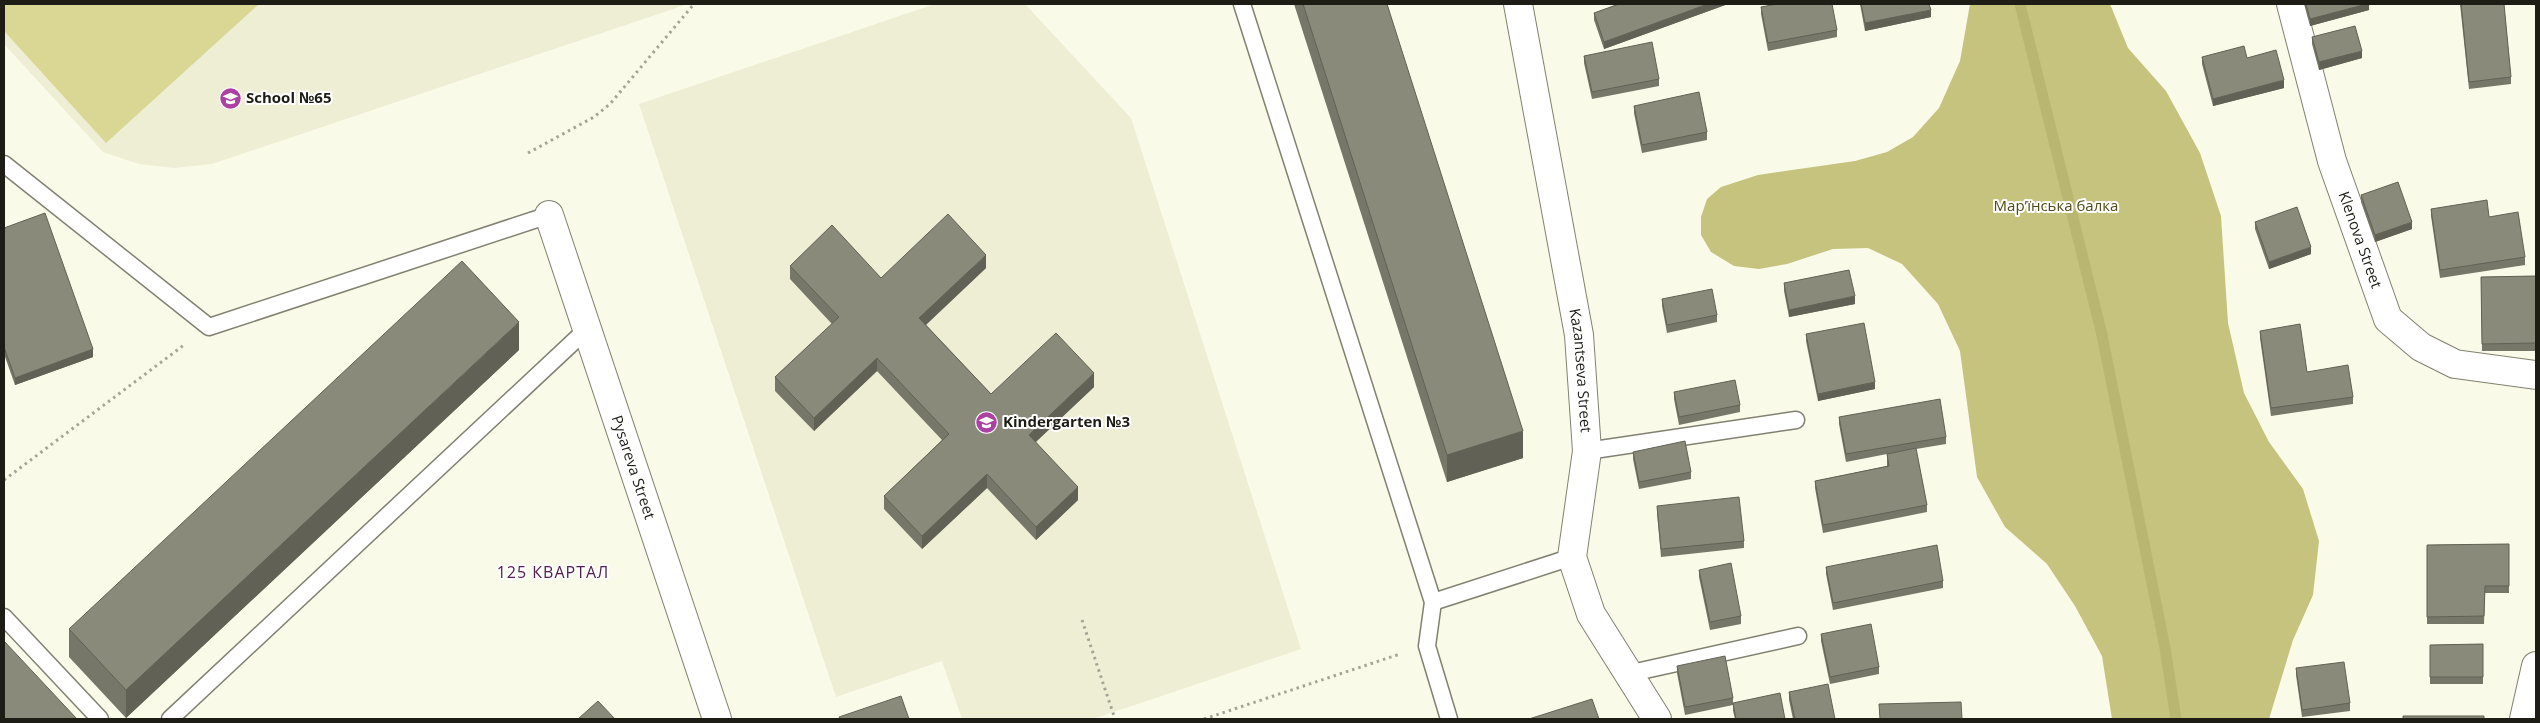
<svg xmlns="http://www.w3.org/2000/svg" width="2540" height="723" viewBox="0 0 2540 723" font-family="'Open Sans',sans-serif">
  <style>
    .built { fill: #eeeed5 }
    .green { fill: #d9d793 }
    .forest { fill: #c5c37d }
    .lines { fill: none; stroke-linecap: round; stroke-linejoin: round }
    .stream { stroke: #b8b671; stroke-width: 11 }
    .lane-casing { stroke: #818171; stroke-width: 19 }
    .street-casing { stroke: #818171; stroke-width: 30 }
    .path { stroke: #a5a597; stroke-width: 3; stroke-dasharray: 2.5 4; stroke-linecap: butt }
    .lane { stroke: #fff; stroke-width: 16 }
    .street { stroke: #fff; stroke-width: 28 }
    .wall { fill: #777769 }
    .shaded-wall { fill: #616155 }
    .building { fill: #8a8a7a; stroke: #616155 }
    .labels { text-anchor: middle; stroke-width: 4; stroke-linejoin: round; paint-order: stroke }
    .poi-label { font-size: 15px; font-weight: bold; fill: #1d1d16; stroke: #fff; text-anchor: start }
    .park-label { font-size: 15px; fill: #4d4b16; stroke: #fff }
    .street-label { font-size: 15px; fill: #1d1d16; stroke: #fff }
    .neighbourhood-label { font-size: 16px; letter-spacing: 1px; fill: #53204f; stroke: #fff }
  </style>
  <rect width="100%" height="100%" fill="#fafae8"/>
  <!-- built -->
  <path class="built" d="M4,4h684l-476,160 -37,4 -36,-4 -36,-12 -99,-108z
    M935,4h90l106,114 170,531 -208,70h-131l-20,-58 -106,36 -197,-593z"/>
  <!-- green -->
  <path class="green" d="M4,4h255l-153,139 -102,-112z"/>
  <!-- forest -->
  <path class="forest" d="M1970,4h140l18,44 38,43 34,62 21,63 7,107 16,70 25,49 34,47 16,52 -6,54 -20,45 -24,79h-157l-10,-63 -27,-50 -28,-42 -42,-37 -28,-50 -17,-126 -22,-47 -36,-40 -34,-16 -35,1 -46,15 -28,5 -25,-3 -23,-14 -10,-17v-18l6,-18 14,-12 37,-12 97,-14 32,-9 26,-15 26,-29 21,-47z"/>
  <g class="lines">
    <!-- stream -->
    <path class="stream" d="M2020,4l82,331 63,313 11,71"/>
    <defs>
      <path id="lane" d="M1242,4l191,598 -6,44 22,73
        M4,164l205,163 340,-112
        M1587,451l209,-31
        M1433,602l139,-45
        M4,617l96,102
        M1627,674l171,-38
        M170,719l417,-390"/>
      <g id="street">
        <path id="s1" d="M1518,4l61,331 8,116 -15,106 19,57 66,105"/>
        <path id="s2" d="M2291,4l41,157 56,158 33,28 34,17 81,11"/>
        <path id="s3" d="M549,215l168,504"/>
        <path d="M2524,719l12,-53"/>
      </g>
    </defs>
    <!-- lane casing -->
    <use href="#lane" class="lane-casing"/>
    <!-- street casing -->
    <use href="#street" class="street-casing"/>
    <!-- path -->
    <path class="path" d="M528,153l66,-36 16,-13 84,-100
      M4,480l180,-135
      M1082,620l33,99
      M1204,719l196,-65"/>
    <!-- lane -->
    <use href="#lane" class="lane"/>
    <!-- street -->
    <use href="#street" class="street"/>
  </g>
  <!-- wall -->
  <path class="wall" d="M1294,4h93l136,454 -76,24z
    M1619,4h109l-124,45 -10,-29v-7z
    M1860,4h69l2,13 -66,14z
    M2304,4h65v6l-59,16z
    M2460,4h44l7,73v7l-42,5z
    M1761,7l76,23v7l-69,14 -7,-37z
    M2312,37l50,21 -43,12 -7,-26z
    M1584,56l75,23v7l-67,13 -8,-36z
    M2202,57l45,1 37,30 -71,18 -11,-42z
    M1634,106l73,26v8l-65,13 -8,-40z
    M2361,195l51,34 -37,13 -14,-40z
    M2431,209l58,8 36,40v8l-85,13 -9,-62z
    M2255,222l56,32 -42,15 -14,-40z
    M4,228l89,129 -78,28 -11,-31z
    M790,266l91,12 105,-10 -60,57 65,69 103,-7 -58,55 42,58 -42,40 -49,-52 -65,61 -38,-40v-13l58,-56 -65,-69 -63,60 -39,-40v-14l57,-53 -42,-45z
    M2536,276v75h-54l-1,-74z
    M1784,283l71,21 -66,13 -5,-26z
    M1662,299l55,16v7l-50,11 -5,-27z
    M2260,331l47,41 46,25v7l-82,12 -11,-78z
    M1806,334l69,55 -57,12 -12,-60z
    M519,350l-393,368 -57,-61v-28z
    M1674,392l66,13v7l-61,13 -5,-26z
    M1839,417l107,20v7l-30,5 11,56v7l-104,21 -8,-45v-7l72,-15v-12l-41,8 -7,-38z
    M1633,452l58,20v7l-52,10 -6,-30z
    M1657,506l87,35v7l-83,9 -4,-44z
    M2509,544v49h-24l-1,31h-57v-79z
    M1826,567l117,14v7l-110,22 -7,-36z
    M1699,570l42,46v8l-31,6 -11,-53z
    M1821,634l58,33v7l-49,10 -9,-43z
    M2483,644v40h-53v-39z
    M1677,666l56,32v5l52,16h-50l-2,-8v-6l-48,10 -8,-42z
    M2296,668l54,35v8l-48,6 -6,-42z
    M1789,692l46,27h-42l-4,-19z"/>
  <!-- shaded-wall -->
  <path class="shaded-wall" d="M1708,4h20l-124,45v-7z
    M2367,4h2v6l-59,16v-7z
    M1931,10v7l-66,14v-8z
    M2362,51v7l-43,12v-8z
    M2284,80v8l-71,18v-7z
    M2412,222v7l-37,13v-7z
    M2311,247v7l-42,15v-7z
    M986,255v13l-67,63v-13z
    M1855,296v8l-66,13v-7z
    M519,322v28l-393,368v-28z
    M93,349v8l-78,28v-7z
    M877,358v13l-63,60v-13z
    M1094,373v14l-65,61v-13z
    M1875,382v7l-57,12v-7z
    M1523,431v27l-76,24v-27z
    M987,474v14l-65,61v-13z
    M1078,487v13l-42,40v-13z"/>
  <!-- building -->
  <path class="building" d="M1303,4h84l136,427 -76,24z
    M1619,4h89l-104,38 -10,-29z
    M1777,4h55l5,26 -69,13 -7,-36z
    M1861,4h68l2,6 -66,13z
    M2306,4h61l-57,15z
    M2461,4h43l7,73 -42,5z
    M2355,26l7,25 -43,11 -7,-25z
    M1652,42l7,37 -67,13 -8,-36z
    M2244,46l3,12 29,-8 8,30 -71,19 -11,-42z
    M1699,92l8,40 -65,13 -8,-39z
    M2398,182l14,40 -37,13 -14,-40z
    M2487,200l2,17 29,-5 7,45 -85,13 -9,-61z
    M2297,207l14,40 -42,15 -14,-40z
    M45,213l48,136 -78,29 -11,-31v-119z
    M948,214l38,41 -67,63 72,76 65,-61 38,40 -65,62 49,52 -42,40 -49,-53 -65,62 -38,-40 65,-62 -72,-76 -63,60 -39,-41 64,-60 -49,-51 42,-41 49,53z
    M462,261l57,61 -393,368 -57,-61z
    M1849,270l6,26 -66,14 -5,-27z
    M2536,276v67l-54,1 -1,-67z
    M1712,289l5,26 -50,10 -5,-26z
    M1864,323l11,59 -57,12 -12,-60z
    M2300,324l7,48 41,-7 5,32 -82,11 -11,-77z
    M1735,380l5,25 -61,12 -5,-25z
    M1940,399l6,38 -100,17 -7,-37z
    M1685,441l6,31 -52,10 -6,-30z
    M1916,448l11,57 -104,20 -8,-44 74,-15 -2,-12z
    M1739,497l5,44 -83,8 -4,-43z
    M2509,544v42h-24l-1,30 -57,1v-72z
    M1937,545l6,36 -110,22 -7,-36z
    M1731,563l10,53 -31,6 -11,-52z
    M1871,624l8,43 -49,10 -9,-43z
    M4,641l73,78h-73z
    M2483,644v33h-53v-32z
    M1725,656l8,42 -48,9 -8,-41z
    M2344,662l6,41 -48,7 -6,-42z
    M1828,684l7,35h-40l-6,-27z
    M1780,693l5,26h-49l-3,-16z
    M901,696l8,23h-69l-1,-2z
    M1592,699l7,20h-70z
    M598,701l17,18h-37z
    M1961,702l1,17h-82l-1,-15z
    M2403,716h81v3h-81z"/>
  <!-- icons -->
  <defs>
    <symbol id="school-disc" viewBox="-11 -11 22 22"><circle r="9.5" fill="#ab42a3" stroke="#fff"/><path d="M0-5L7-2L0 1L-7-2ZM-4 1L0 2.5L4 1V4Q0 6-4 4Z" fill="#fff"/></symbol>
  </defs>
  <g fill-rule="evenodd">
    <use href="#school-disc" x="218" y="86" width="25" height="25"/>
    <use href="#school-disc" x="974" y="410" width="25" height="25"/>
  </g>
  <g class="labels">
    <!-- poi labels -->
    <g class="poi-label">
      <text x="246" y="103">School №65</text>
      <text x="1003" y="427">Kindergarten №3</text>
    </g>
    <!-- park labels -->
    <g class="park-label">
      <text x="2056" y="211">Мар’їнська балка</text>
    </g>
    <!-- street labels -->
    <g class="street-label">
      <text dy="5" stroke="none"><textPath href="#s2" startOffset="246">Klenova Street</textPath></text>
      <text dy="5" stroke="none"><textPath href="#s1" startOffset="372">Kazantseva Street</textPath></text>
      <text dy="5" stroke="none"><textPath href="#s3" startOffset="266">Pysareva Street</textPath></text>
    </g>
    <!-- neighbourhood labels -->
    <g class="neighbourhood-label">
      <text x="553" y="578">125 КВАРТАЛ</text>
    </g>
  </g>
  <!-- border -->
  <rect width="2540" height="723" fill="none" stroke="#1d1d16" stroke-width="10"/>
</svg>
